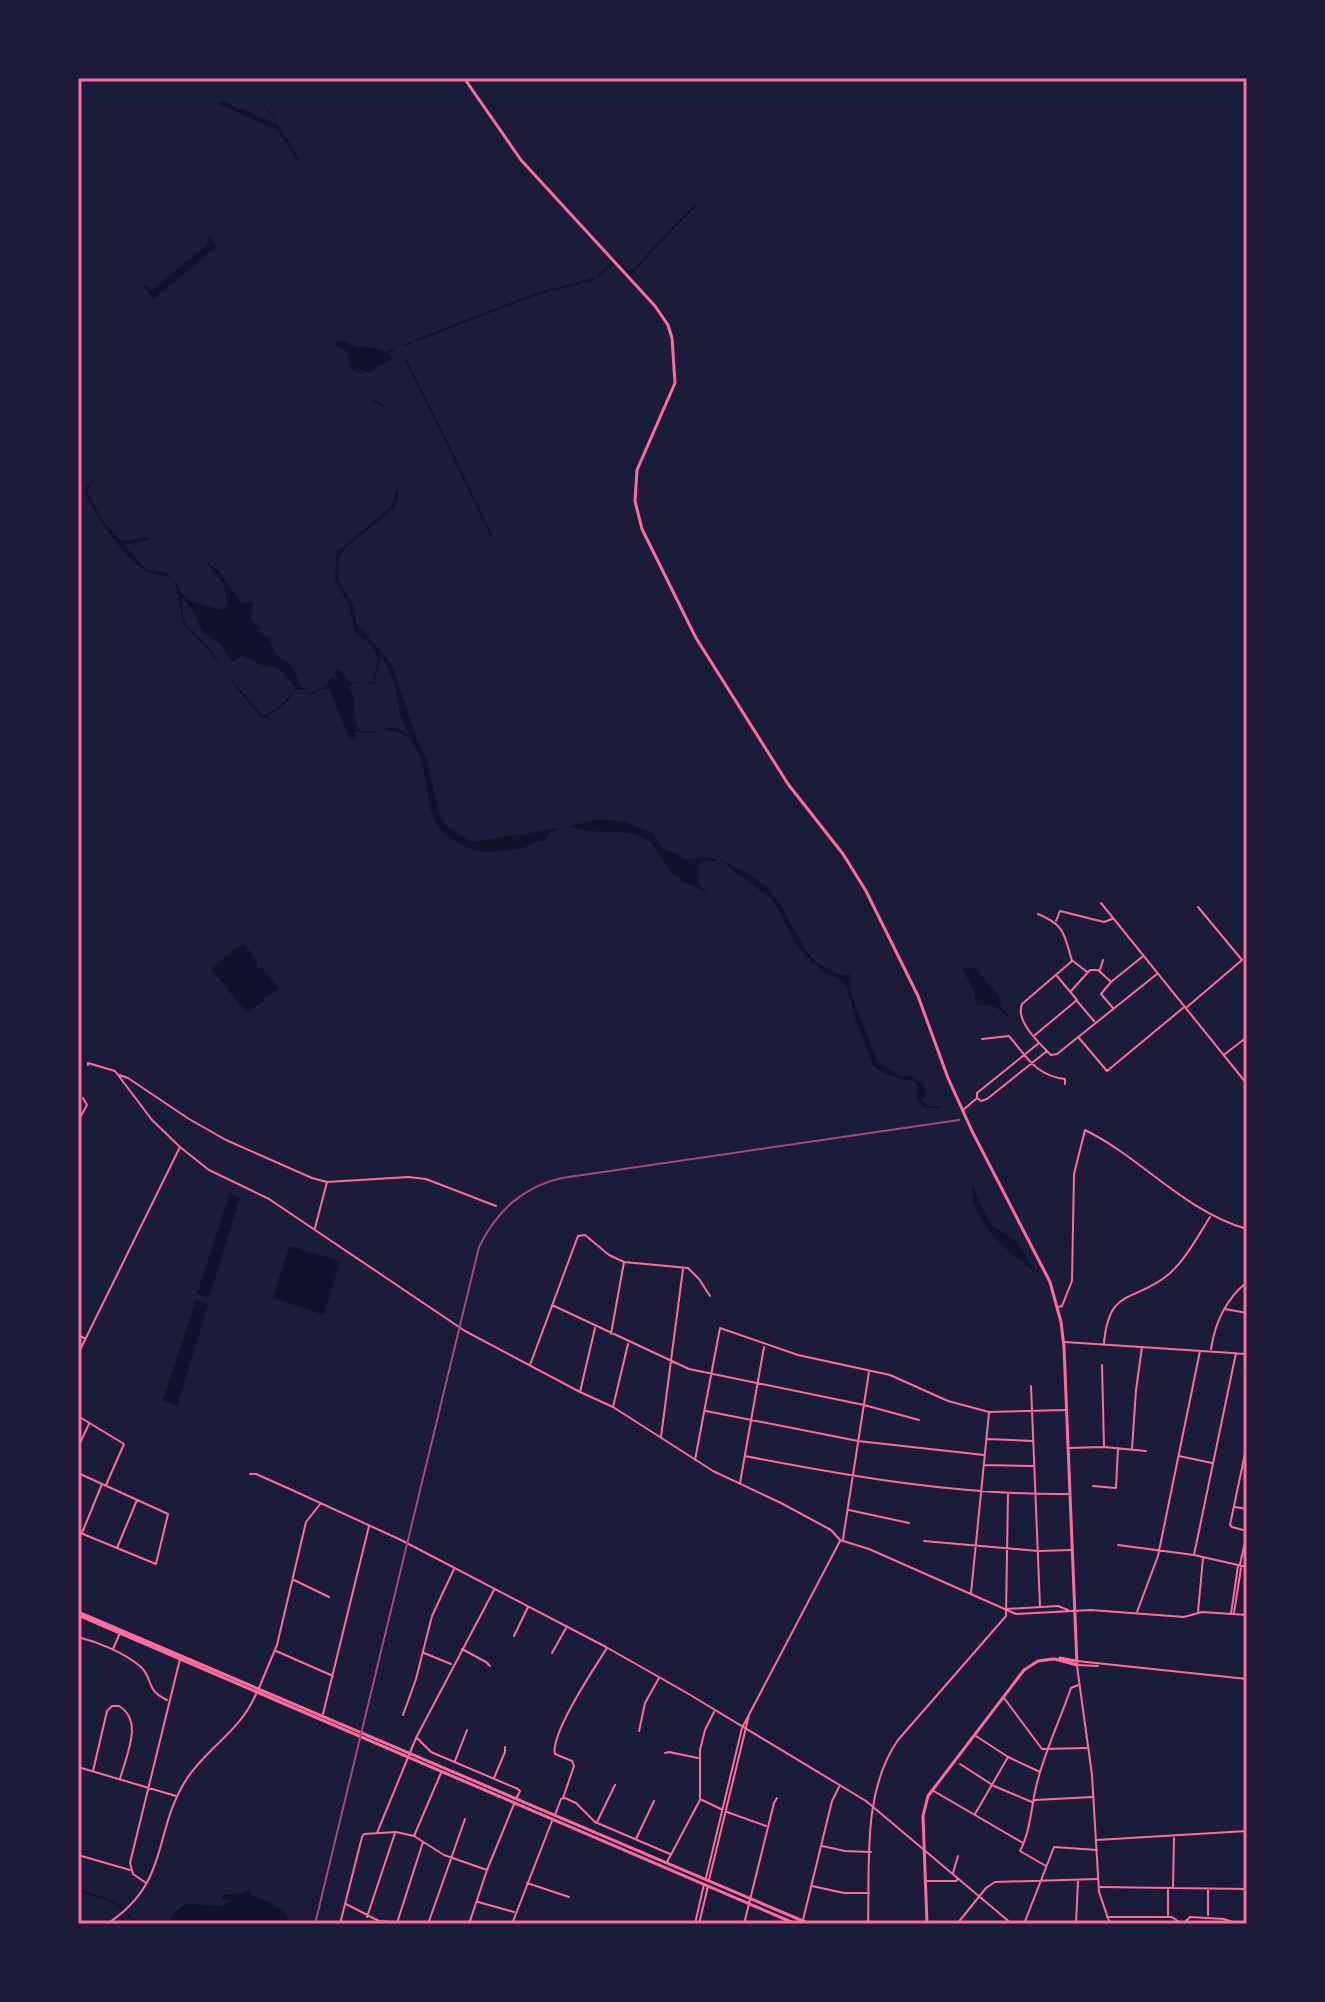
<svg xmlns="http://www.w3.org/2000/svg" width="1325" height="2002" viewBox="0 0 1325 2002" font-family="'Exo 2',sans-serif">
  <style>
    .water { fill: #12122b; fill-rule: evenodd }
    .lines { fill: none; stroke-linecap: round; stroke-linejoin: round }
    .stream { stroke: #12122b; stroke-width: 2 }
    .minor { stroke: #ff6b9d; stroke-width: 2 }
    .tertiary { stroke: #ff6b9d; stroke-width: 2 }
    .secondary { stroke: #ff6b9d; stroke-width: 3 }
    .rail { stroke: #a44b75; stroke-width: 2 }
    .neatline { fill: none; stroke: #ff6b9d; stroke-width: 3 }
  </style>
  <rect width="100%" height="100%" fill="#1b1b3a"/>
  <!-- water -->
  <path class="water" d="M248,78l51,80 -2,2 -20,-30 -58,-26 3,-3 54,23z
    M210,236l6,11 -63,52 -9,-12 3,-2 5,5 55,-45 1,-8z
    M342,340l15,8c12,-3 28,0 36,10l-25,15 -17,-8 18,12 -20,-10 -22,9 23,-10 -2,-14 -13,-7 1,-3z
    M95,477l-8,14 15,29 19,21 27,-4 1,3 -25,5 22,24 20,4 6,7c-9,-7 -19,-4 -28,-10 -23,-16 -49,-55 -60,-80z
    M398,486v14l-4,9 -47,37 -8,13 -1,21 15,25 3,18 14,14 -4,4 -11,-8 -6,-29 -14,-24 2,-28 54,-45z
    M206,562l12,8 23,32 13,1 -3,16 11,11 -7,-1 14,9 7,17 18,13 5,15 7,7h-12l-7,12 -14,10 -5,7 -7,-2 -13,-15 -37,-49 -28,-30 -8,-43 6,13 9,8 31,9 6,-5 -3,-21zM182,598l13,16 7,17 19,14 10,16h3l7,-6 20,10 16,2 19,20 -11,14 -18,14h-5l-40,-47 -9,-16 -27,-28 -3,-7z
    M371,640l21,24 24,73 11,23 13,58 8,9 20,13 8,2 84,-14 -11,5 -5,8 -10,1c-8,8 -23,7 -35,9 -24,5 -57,-11 -66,-35 -12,-33 -3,-86 -50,-86l11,-3 14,6 -8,-20 -5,-28 -12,-27 -3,1 -6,25 -12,-1 11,-1c3,-20 10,-24 -6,-40z
    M339,669l10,13 12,1h-8l-4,4 5,10v19l4,12 5,3 20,2h-18l-11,-2 2,8 -7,-2 -19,-47 -9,-1 -10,6 -6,-3 6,1 15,-7 4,-9 7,2 -3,-7z
    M599,819l27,3 27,11 10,15 25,12 19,-3 12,4h-16l-6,5 2,9 -3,7 13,11c-12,-6 -28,-10 -38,-21 -9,-10 -15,-28 -27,-34 -23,-12 -53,-1 -74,-12z
    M720,860c16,7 37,17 49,30 20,22 27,52 49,74l-6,-1 -16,-19 -23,-44z
    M239,945h6l12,16v8l5,-1 17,20 -32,25 -36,-44z
    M819,964l20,11 11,-1 1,20 26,67 23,15 11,1 13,7 2,14 -6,1 10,9 -8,-2 -6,-9 2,-10 -3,-5c-14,-4 -32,-6 -42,-17l-17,-44 -10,-36 -8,-7 -13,-5 -8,-7z
    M965,967l10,1 25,30 1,9 8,9h-2l-11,-9 -20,-3 -2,-13 -11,-21z
    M972,1185l15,33 8,9 21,14 20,31c-28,-19 -66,-51 -64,-87z
    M230,1192l10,6 -31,100 -12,-4z
    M289,1246l51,15 -16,54 -51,-17z
    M196,1300l12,4 -31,103 -14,-7z
    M249,1889l1,5c14,6 37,14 41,30h-123l6,-10 11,-10 38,2 10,-6h-11v-5l21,-2z"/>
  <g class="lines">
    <!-- stream -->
    <path class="stream" d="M616,259l14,15 65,-69
      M598,276l13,-12
      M417,340l119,-46 58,-15
      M404,345l7,-2
      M385,353l8,-3
      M406,361l41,82
      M373,400l11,6
      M448,445l43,90
      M928,1107h11
      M78,1890c26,10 40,6 56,34"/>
    <!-- minor -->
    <path class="minor" d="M1101,903l146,181
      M1038,914c27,11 26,20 34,47l-50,43c-7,17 17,39 29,51l6,-1 100,-80
      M1056,921l4,-10 44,11 8,-3
      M1073,961l14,11
      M1100,970l3,-10
      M1071,991l19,-21h8l12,11
      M1077,1001l17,20
      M1187,1007l55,-47 -44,-53
      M1113,1008l-12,-14 10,-12 31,-25
      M1035,1035l42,-35 -20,-24
      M1079,1038l28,33 76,-63
      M982,1039l27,-3c18,21 27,40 56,43v5
      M1039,1043l-62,50v5l4,3 6,-2 60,-48
      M1225,1054l22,-17
      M88,1065v-2l27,8 37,49 28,27
      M119,1075l9,3 61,41 37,21 86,38 15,4 81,-5 18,2 70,27
      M963,1110l13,-11
      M78,1121l9,-16 -4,-7
      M315,1228l12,-46
      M552,1305l137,64 175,36 55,15
      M1059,1307l3,-1 10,-25 2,-107 11,-44c57,28 99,81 162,99
      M1225,1309l22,4
      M611,1334l13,-72
      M78,1335l6,3
      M1065,1342l182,12
      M1104,1343c5,-57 31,-40 65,-69 17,-15 29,-38 41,-57
      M1211,1349c4,-26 15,-50 36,-67
      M530,1365l48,-129 7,-1 24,20 15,7 64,6 11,11 11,17
      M1102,1365l2,82
      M1031,1386l9,220
      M580,1392l15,-64
      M613,1407l15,-63
      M706,1411l152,30 126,14
      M78,1416l46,28 -18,41
      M661,1437l22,-168
      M987,1439l46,2
      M1247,1444l-17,81 2,2 15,4
      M78,1447l11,-23
      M1069,1448l35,-1 42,4
      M1132,1449l4,-59 6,-43
      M745,1456c107,21 214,39 324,38
      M1179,1456l33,7
      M695,1460l25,-132 78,27 92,20 58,26 41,11 77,-2
      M984,1465l50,1
      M78,1473l90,41 -12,50 -78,-32
      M740,1483l24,-136
      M1093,1486l23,2 2,-40
      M1235,1507l12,2
      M849,1510l60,13
      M82,1533l20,-49
      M843,1539l26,-167
      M924,1541l114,10 33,-1
      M1118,1545l76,10 53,12
      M117,1548l20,-48
      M1194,1555l42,-202
      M1240,1564l7,-30
      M294,1580l35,17
      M971,1593l18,-180
      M1137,1612l21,-56 42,-205
      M1198,1612l5,-54
      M1234,1613l7,-45
      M1231,1614l7,-48
      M514,1636l14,-29
      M78,1637c20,5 47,16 63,30 13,13 4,23 26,33
      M113,1649l7,-16
      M462,1649l24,13 4,4
      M276,1651l57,25
      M424,1653l27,11
      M552,1653l14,-25
      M1077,1661l170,18
      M1077,1665l21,1
      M259,1688l18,-43 29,-123 15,-19
      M1004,1698l38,51 45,-1
      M323,1714l46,-188
      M403,1715l13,-36 16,-63 22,-47
      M639,1731l6,-28 14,-25
      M976,1736l32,21 32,15
      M417,1738l14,14 87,37 2,2 -4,8
      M665,1753l4,-1 29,6
      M455,1761l12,-31
      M960,1764l34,22 38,16
      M78,1767l98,29
      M93,1771l14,-60 5,-5h7c25,15 7,50 1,73
      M494,1778l11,-26v-5
      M932,1790l91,53
      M563,1798l11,-32 -2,-5 -17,-7c-5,-20 40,-87 52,-106
      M702,1800l19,9
      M1035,1800l58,-3
      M727,1812l39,14
      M975,1814l33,-57
      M555,1815l6,-16 4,-1 11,5 19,19 75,32
      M597,1822l18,-37
      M377,1833l39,-95 78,-148
      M414,1836l27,-63
      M636,1839l18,-38
      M1096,1840l151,-9
      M822,1846l23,5 26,1
      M78,1855l52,15
      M667,1862l33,-62v-50l5,-20 9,-18
      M1046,1866l-26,-15c11,-21 11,-45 17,-68 8,-32 23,-63 34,-95l7,-3
      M953,1873l5,-17
      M927,1881h29l2,-2
      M146,1883l-13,-9 -3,-11 50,-204
      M527,1883l42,14
      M812,1886l32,7h25
      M1100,1887l147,2
      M1173,1887l1,-49
      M478,1902l36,10
      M346,1904l33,17 41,3
      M1168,1915v-25
      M1208,1915v-25
      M367,1917l28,-84
      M1107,1917h65l10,7
      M397,1923l26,-81
      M632,1923l5,1
      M1184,1923l6,-6 34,2 14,5
      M340,1924l22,-87 2,-3 32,-2 18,4 30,19 43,15
      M428,1924l37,-105
      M469,1924l18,-54 27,-66
      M512,1924l40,-103
      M744,1924l30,-121 3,-5
      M802,1924l30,-123 7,-14
      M868,1924c2,-61 -6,-132 30,-184l108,-124 2,-123
      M957,1924l29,-36 9,-6 102,-3
      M1024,1924l30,-77 43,3
      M1076,1924l2,-43"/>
    <!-- tertiary -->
    <path class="tertiary" d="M78,1354l102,-207 29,23 60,29 196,132 115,61 33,15 100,64 68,32 50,27 9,10 29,9 147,65 75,-4 93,7 18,-5 45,3
      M250,1474h6l36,16 109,50 205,107 81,46 179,108 146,123
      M1007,1609l51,-3 10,4
      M1077,1666l15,109 7,117 11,32
      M706,1878l36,-150 98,-187
      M709,1880l40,-165
      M107,1924c64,-42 45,-90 79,-144 21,-33 54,-48 70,-86
      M695,1924l9,-40
      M699,1924l9,-38"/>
    <!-- secondary -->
    <path class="secondary" d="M464,78l57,82 134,146 13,19 4,13 3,45 -38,87 -2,31 7,28 54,109 92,146 55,70 23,37 52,105 30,82 24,53 78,151 11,40 3,25 13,318 -22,-6
      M78,1612l732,312
      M78,1615l718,309
      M1060,1658l16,3
      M927,1924l-4,-108 5,-20 96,-126 14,-9 15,-2"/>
    <!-- rail -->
    <path class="rail" d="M315,1924l164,-677c18,-36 43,-60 83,-69l397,-58"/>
  </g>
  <!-- border -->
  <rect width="1325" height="2002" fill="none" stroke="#1b1b3a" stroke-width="160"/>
  <rect x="80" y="80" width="1165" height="1842" class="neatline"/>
</svg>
